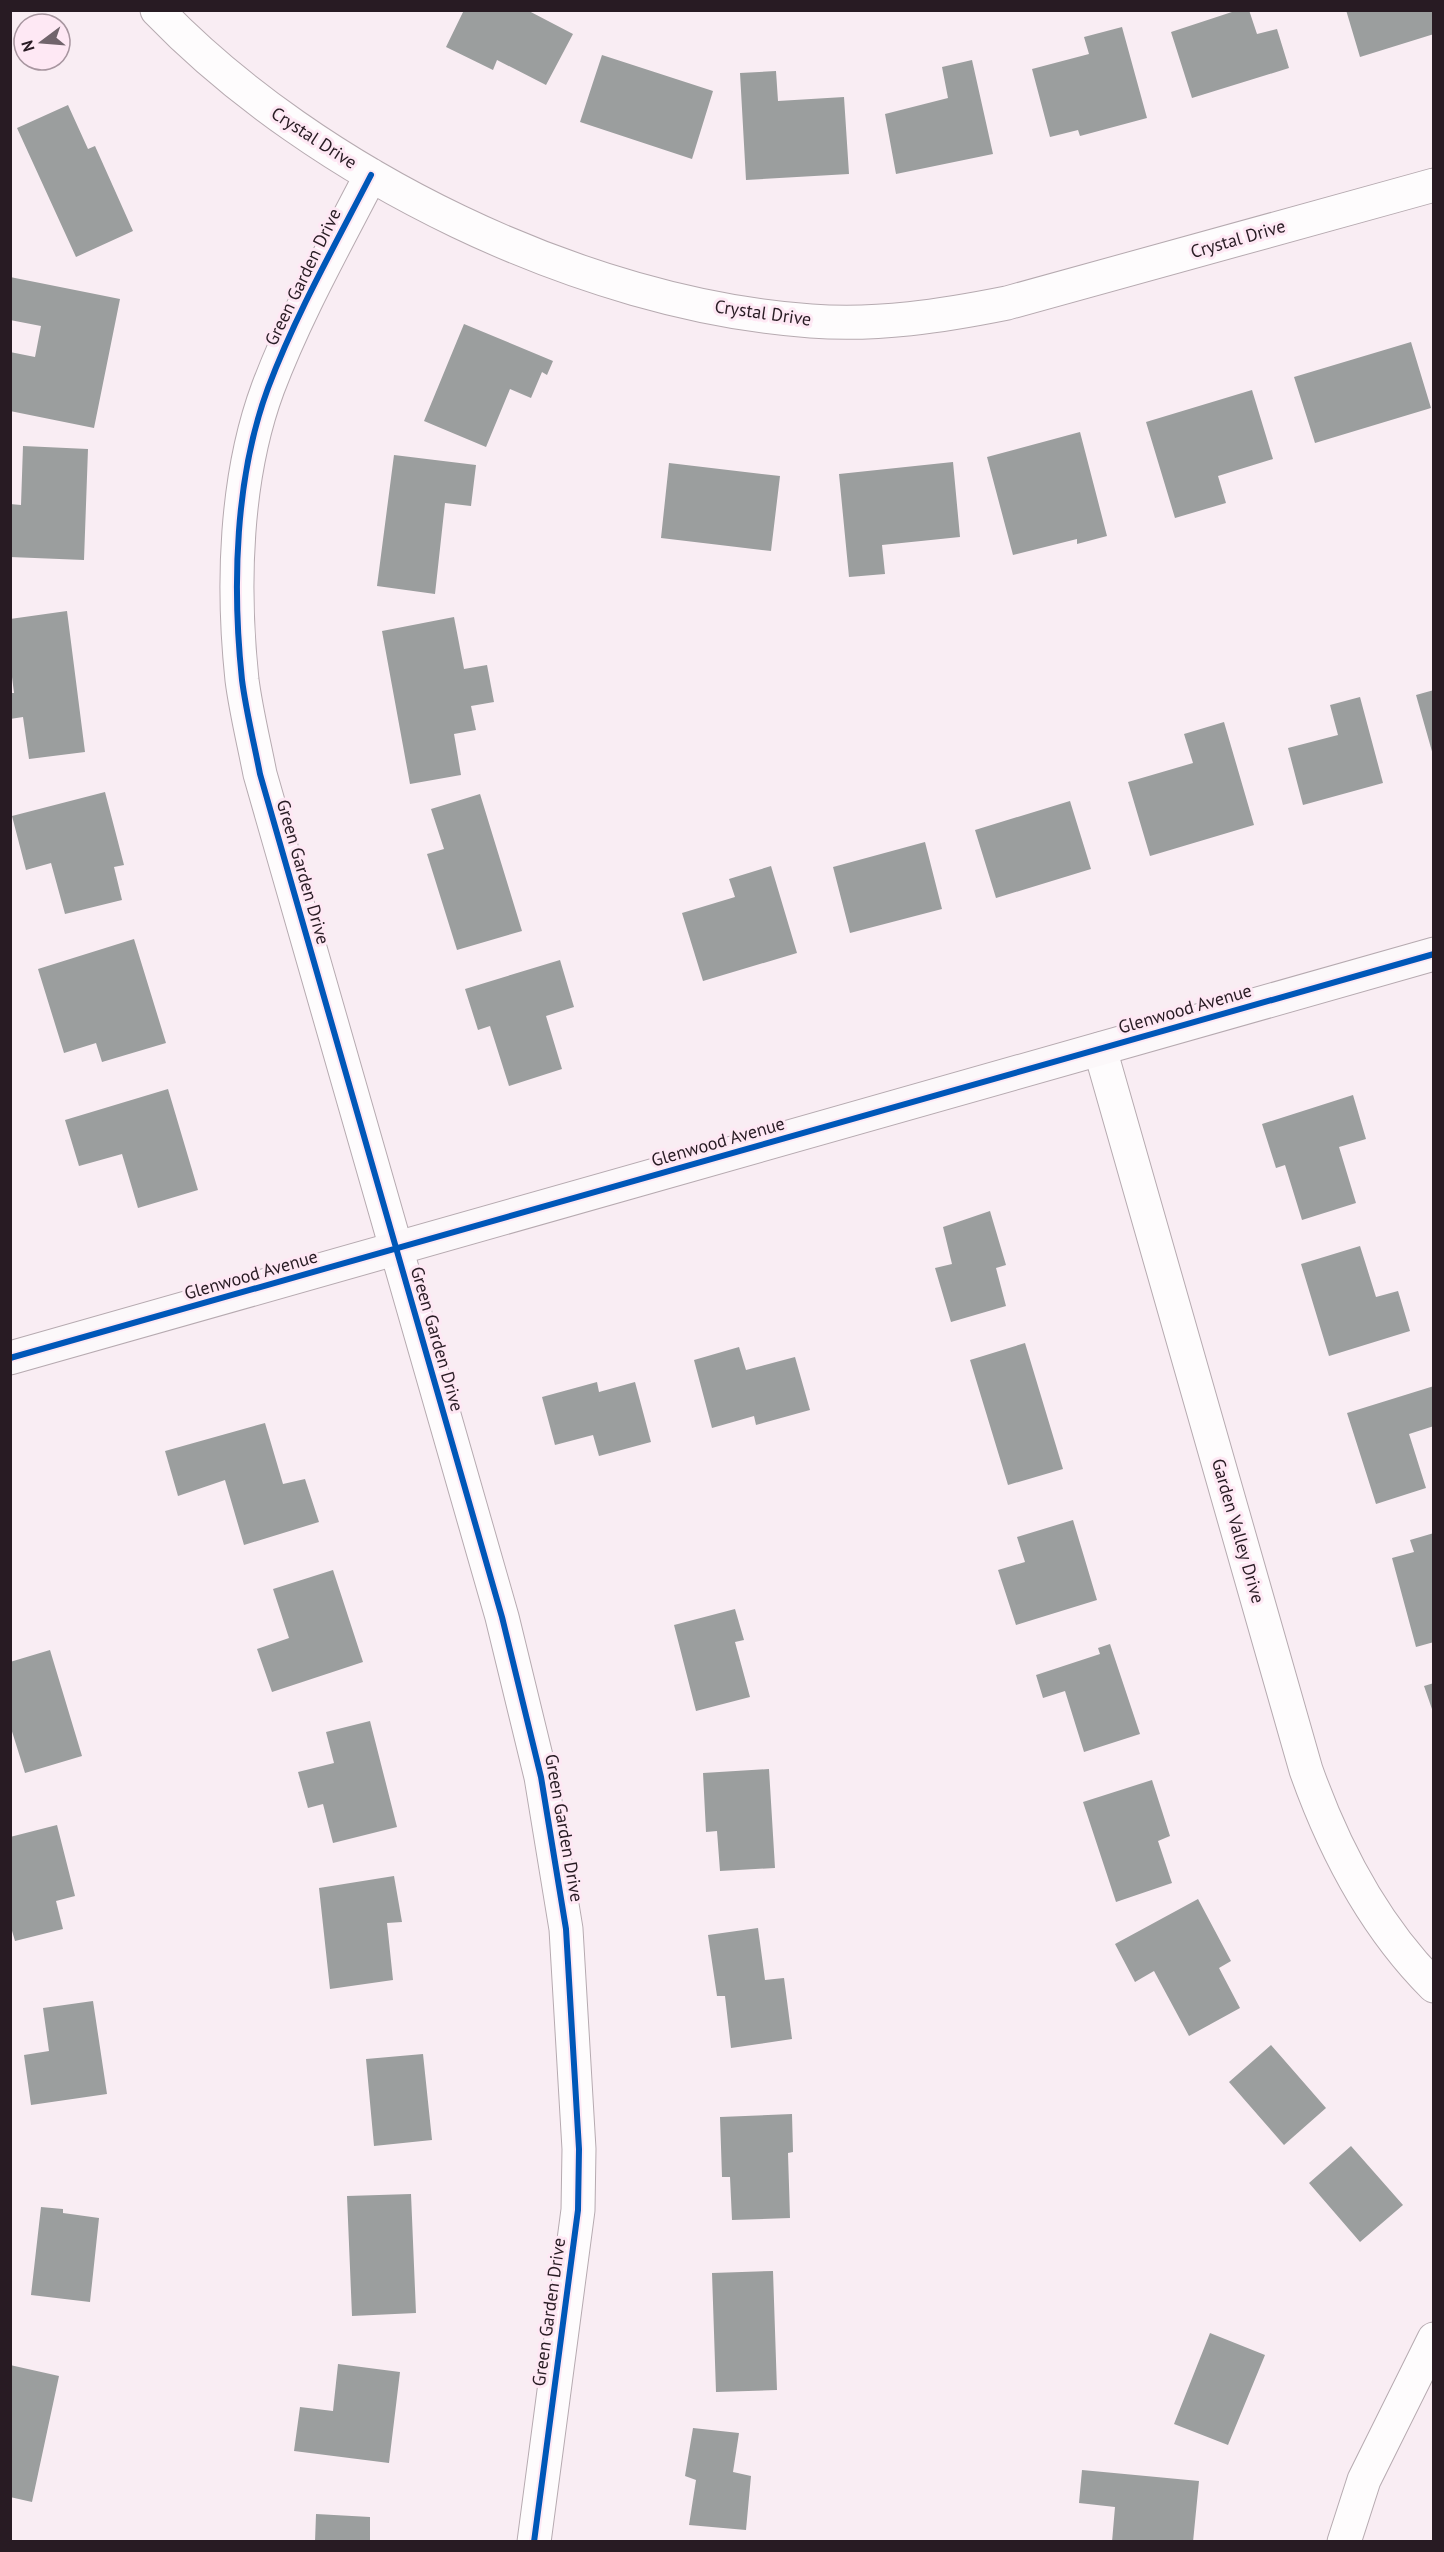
<svg xmlns="http://www.w3.org/2000/svg" width="1444" height="2552" viewBox="0 0 1444 2552" font-family="'PT Sans',sans-serif">
  <style>
    .building { fill: #9b9e9e }
    .lines { fill: none; stroke-linecap: round; stroke-linejoin: round }
    .street-casing { stroke: #b6aab0; stroke-width: 35 }
    .secondary-casing { stroke: #b6aab0; stroke-width: 35 }
    .street { stroke: #fefcfd; stroke-width: 33 }
    .secondary { stroke: #fcf8fa; stroke-width: 33 }
    .cycleway-casing { stroke: #fee8f4; stroke-width: 10 }
    .cycleway { stroke: #0057b8; stroke-width: 6 }
    .labels { text-anchor: middle; stroke-width: 6; stroke-linejoin: round; paint-order: stroke }
    .street-label { font-size: 18px; fill: #281b23; stroke: #fee8f4 }
  </style>
  <rect width="100%" height="100%" fill="#f9edf3"/>
  <!-- building -->
  <path class="building" d="M464,10h63l46,24 -27,51 -49,-25 -4,10 -47,-23z
    M1238,10h11l8,24 20,-5 12,39 -97,30 -21,-66z
    M1346,10h88v24l-74,23z
    M1122,27l25,91 -67,18 -2,-6 -28,7 -18,-68 57,-15 -5,-17z
    M602,55l111,36 -21,68 -112,-37z
    M972,60l21,94 -97,20 -11,-60 63,-16 -6,-31z
    M776,71l2,30 66,-4 5,77 -103,6 -6,-107z
    M68,105l20,44 7,-3 38,85 -57,26 -59,-129z
    M10,277l110,22 -26,129 -84,-17v-59l25,5 6,-31 -31,-6z
    M464,324l89,37 -6,14 -5,-3 -11,26 -21,-9 -24,58 -62,-26z
    M1411,342l20,66 -116,35 -21,-66z
    M1252,390l21,69 -55,17 8,27 -51,15 -29,-96z
    M1080,432l27,104 -30,8v-5l-64,16 -26,-98z
    M23,446l65,3 -4,111 -74,-3v-53l11,1z
    M394,455l82,10 -5,41 -26,-3 -10,91 -58,-8z
    M953,462l7,75 -78,8 3,29 -36,3 -10,-103z
    M669,463l111,13 -9,75 -110,-13z
    M67,611l18,141 -56,7 -6,-42 -13,2v-26h4l-4,-32v-42z
    M454,617l10,52 23,-4 7,37 -23,4 5,24 -22,4 7,41 -51,9 -28,-153z
    M1434,690v65h-1l-17,-60z
    M1360,697l23,86 -80,22 -15,-57 50,-13 -8,-30z
    M1224,722l30,103 -104,31 -22,-74 65,-19 -9,-29z
    M105,792l19,73 -10,2 8,33 -57,14 -14,-51 -25,7 -14,-54z
    M480,794l42,137 -65,19 -30,-96 17,-5 -13,-40z
    M1070,801l21,68 -95,29 -21,-68z
    M925,842l17,67 -92,24 -17,-66z
    M771,866l26,87 -94,28 -21,-68 53,-16 -6,-18z
    M134,939l32,104 -64,19 -6,-19 -32,10 -26,-84z
    M560,960l14,47 -28,9 16,53 -53,17 -19,-60 -12,4 -13,-41z
    M168,1089l30,101 -60,18 -16,-54 -43,12 -14,-46z
    M1353,1095l13,44 -27,8 17,56 -54,17 -17,-55 -9,3 -14,-44z
    M990,1211l16,54 -10,3 10,38 -55,16 -16,-54 17,-4 -9,-37z
    M1360,1246l16,51 22,-6 12,40 -81,25 -28,-92z
    M1025,1343l38,126 -55,16 -38,-125z
    M739,1347l7,23 49,-13 15,53 -54,15 -2,-9 -42,12 -18,-68z
    M597,1382l2,10 36,-10 16,60 -52,14 -6,-21 -38,10 -13,-48z
    M1434,1386v40l-25,8 17,54 -50,16 -29,-91z
    M265,1423l18,61 22,-5 14,43 -75,23 -19,-65 -47,16 -13,-45z
    M1073,1520l24,80 -81,25 -18,-55 27,-8 -8,-25z
    M1434,1533v109l-18,5 -24,-89 22,-6 -4,-12z
    M333,1570l30,92 -91,30 -15,-43 32,-11 -16,-49z
    M735,1609l9,31 -9,2 15,55 -54,14 -22,-86z
    M1110,1644l30,90 -56,18 -19,-61 -22,7 -7,-23 64,-21 -2,-6z
    M50,1650l32,106 -57,17 -15,-48v-63z
    M1434,1683v29h-1l-9,-26z
    M370,1721l27,106 -64,16 -10,-39 -15,4 -10,-36 36,-9 -8,-31z
    M769,1769l6,99 -55,3 -3,-40 -11,1 -3,-59z
    M1152,1780l18,56 -12,5 14,42 -56,19 -33,-100z
    M57,1825l18,71 -19,5 7,28 -48,12 -5,-17v-87z
    M394,1876l8,46 -15,1 6,57 -63,9 -11,-101z
    M1198,1899l33,62 -12,7 21,40 -51,28 -35,-65 -19,11 -20,-38z
    M758,1928l7,52 19,-2 8,61 -61,9 -6,-52h-8l-9,-61z
    M93,2001l14,93 -76,11 -7,-50 25,-4 -6,-43z
    M1271,2045l55,63 -42,37 -55,-63z
    M423,2054l9,86 -58,6 -8,-87z
    M792,2114l1,38 -5,1 2,65 -58,2 -2,-43h-8l-2,-60z
    M1351,2146l52,59 -43,37 -51,-59z
    M411,2194l5,119 -64,3 -5,-120z
    M41,2207l22,2v4l36,5 -9,84 -59,-7z
    M773,2271l4,119 -61,2 -4,-119z
    M1210,2333l55,22 -37,90 -54,-21z
    M338,2364l62,8 -11,91 -95,-12 6,-44 33,4z
    M10,2365l49,11 -27,126 -22,-5z
    M693,2428l46,5 -6,39 18,4 -5,54 -57,-5 7,-45 -11,-4z
    M1082,2470l117,11 -6,61h-81l3,-35 -36,-4z
    M316,2514l54,3v25h-55z"/>
  <g class="lines">
    <defs>
      <path id="street" d="M157,10c159,165 426,295 654,311 67,5 131,-5 196,-18l427,-118
        M371,175c-36,70 -75,139 -103,213 -33,89 -36,198 -26,292 4,31 12,63 18,94l242,843 39,160 25,152 13,220 -1,61 -44,332
        M1100,1049l206,721c28,79 68,156 128,216
        M1344,2542l20,-62 70,-141"/>
      <path id="secondary" d="M10,1358l1424,-404"/>
    </defs>
    <!-- street casing -->
    <use href="#street" class="street-casing"/>
    <!-- secondary casing -->
    <use href="#secondary" class="secondary-casing"/>
    <!-- street -->
    <use href="#street" class="street"/>
    <!-- secondary -->
    <use href="#secondary" class="secondary"/>
    <defs>
      <path id="cycleway" d="M371,175c-36,70 -75,139 -103,213 -33,89 -36,198 -26,292 4,31 12,63 18,94l242,843 39,160 25,152 13,220 -1,61 -44,332
        M10,1358l1424,-404"/>
    </defs>
    <!-- cycleway casing -->
    <use href="#cycleway" class="cycleway-casing"/>
    <!-- cycleway -->
    <use href="#cycleway" class="cycleway"/>
  </g>
  <g class="labels">
    <!-- street labels -->
    <g class="street-label">
      <text transform="translate(314 138) rotate(33)" y="6">Crystal Drive</text>
      <text transform="translate(1238 239) rotate(-16)" y="6">Crystal Drive</text>
      <text transform="translate(303 277) rotate(-64)" y="6">Green Garden Drive</text>
      <text transform="translate(763 313) rotate(8)" y="6">Crystal Drive</text>
      <text transform="translate(303 872) rotate(74)" y="6">Green Garden Drive</text>
      <text transform="translate(1185 1009) rotate(-16)" y="6">Glenwood Avenue</text>
      <text transform="translate(718 1142) rotate(-16)" y="6">Glenwood Avenue</text>
      <text transform="translate(251 1275) rotate(-16)" y="6">Glenwood Avenue</text>
      <text transform="translate(437 1339) rotate(74)" y="6">Green Garden Drive</text>
      <text transform="translate(1238 1531) rotate(74)" y="6">Garden Valley Drive</text>
      <text transform="translate(564 1828) rotate(80)" y="6">Green Garden Drive</text>
      <text transform="translate(549 2312) rotate(-82)" y="6">Green Garden Drive</text>
    </g>
  </g>
  <!-- border -->
  <rect width="1444" height="2552" fill="none" stroke="#281b23" stroke-width="24"/>
  <!-- north arrow -->
  <g transform="translate(42 42) rotate(254)"><circle r="28" fill="#fee8f4" stroke="#a896a0" stroke-width="1.5"/>
  <path d="M0-4.5L10 22L0 15L-10 22Z" fill="#71646c"/>
  <text y="-9" font-size="16" font-weight="bold" text-anchor="middle" fill="#281b23">N</text>
  </g>
</svg>
